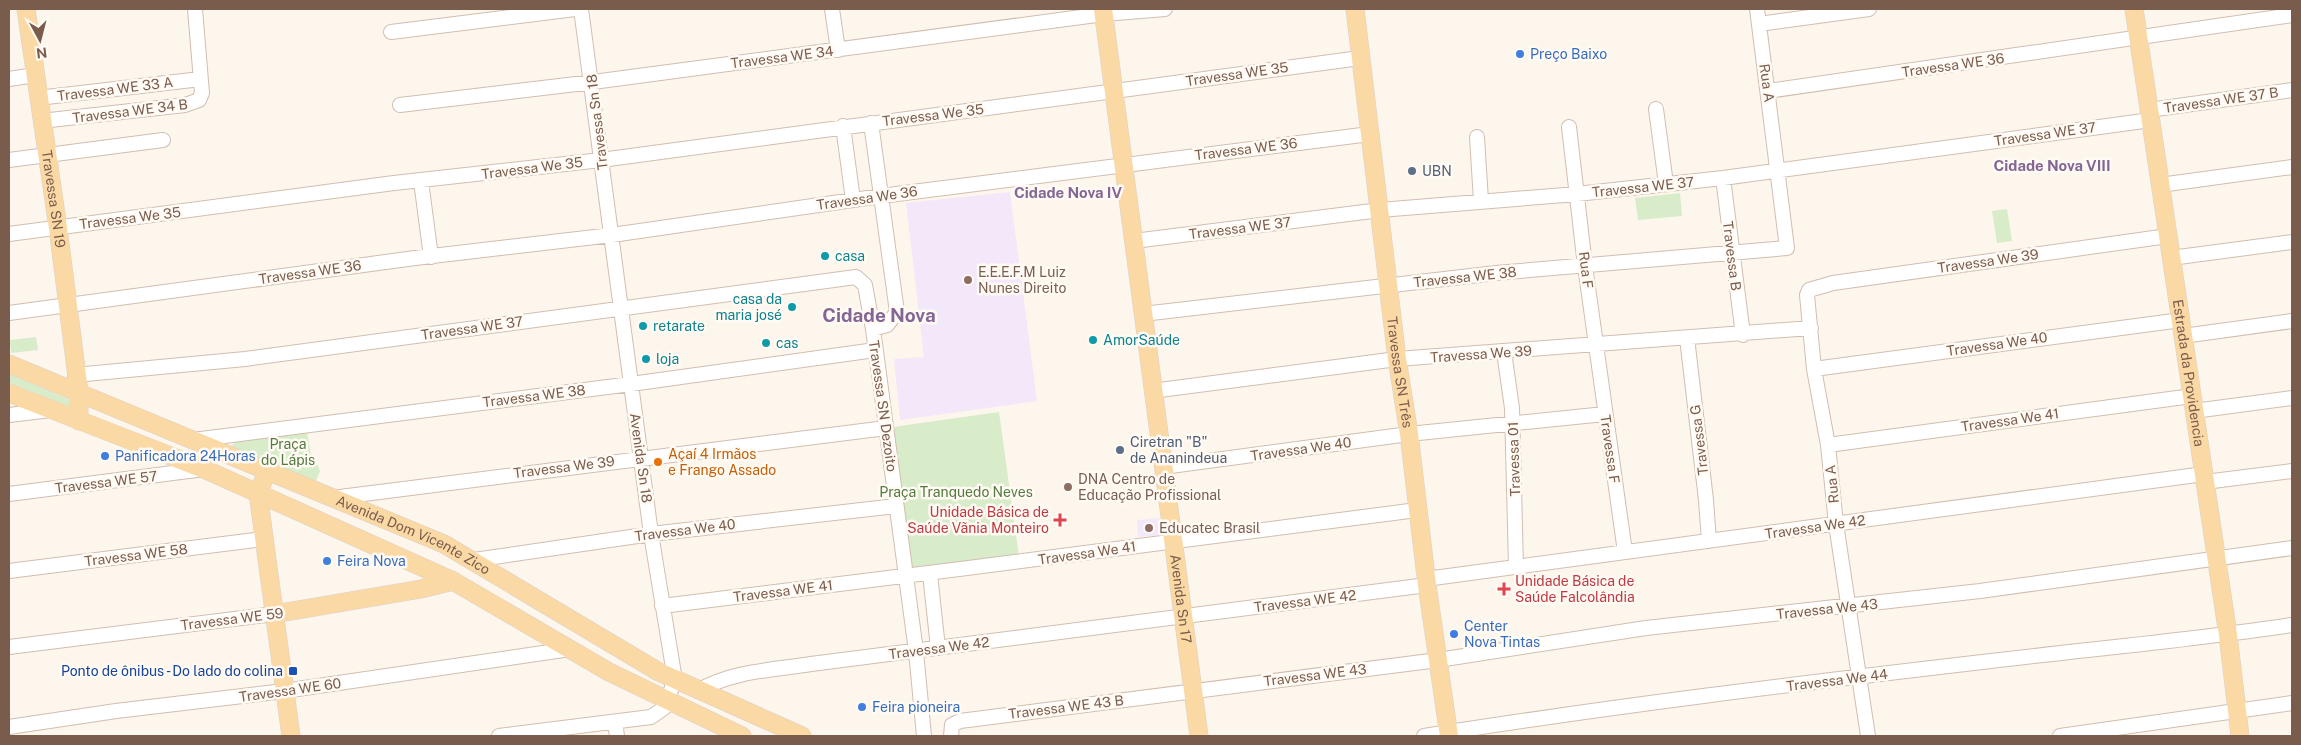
<svg xmlns="http://www.w3.org/2000/svg" width="2301" height="745" viewBox="0 0 2301 745" font-family="'Public Sans',sans-serif">
  <style>
    .education { fill: #f3e8fa }
    .green { fill: #d8ecc9 }
    .lines { fill: none; stroke-linecap: round; stroke-linejoin: round }
    .minor-casing { stroke: #d1beb0; stroke-width: 16 }
    .major-casing { stroke: #dad1cd; stroke-width: 19 }
    .minor { stroke: #fff; stroke-width: 14 }
    .major { stroke: #fbd9a5; stroke-width: 18 }
    .shop-dot { fill: #3f7fe0; stroke: #fffaf3; stroke-width: 2 }
    .service-dot { fill: #5c6f8a; stroke: #fffaf3; stroke-width: 2 }
    .culture-dot { fill: #0f9aa8; stroke: #fffaf3; stroke-width: 2 }
    .education-dot { fill: #8d6e63; stroke: #fffaf3; stroke-width: 2 }
    .food-dot { fill: #e8710a; stroke: #fffaf3; stroke-width: 2 }
    .health-dot { fill: #e0444e; stroke: #fffaf3; stroke-width: 2 }
    .transit-dot { fill: #1a4fb4; stroke: #fffaf3; stroke-width: 2 }
    .labels { text-anchor: middle; stroke-width: 5; stroke-linejoin: round; paint-order: stroke }
    .shop-label { font-size: 14px; fill: #366cbe; stroke: #fffaf3; text-anchor: start }
    .street-label { font-size: 14px; fill: #7a5c4d; stroke: #fffaf3 }
    .service-label { font-size: 14px; fill: #4e5e75; stroke: #fffaf3; text-anchor: start }
    .culture-label { font-size: 14px; fill: #0d838f; stroke: #fffaf3; text-anchor: start }
    .education-label { font-size: 14px; fill: #785e54; stroke: #fffaf3; text-anchor: start }
    .park-label { font-size: 14px; fill: #537a41; stroke: #fffaf3 }
    .food-label { font-size: 14px; fill: #c56008; stroke: #fffaf3; text-anchor: start }
    .health-label { font-size: 14px; fill: #be3a42; stroke: #fffaf3; text-anchor: end }
    .transit-label { font-size: 14px; fill: #164399; stroke: #fffaf3; text-anchor: end }
    .neighbourhood-label { font-size: 15px; font-weight: bold; fill: #846695; stroke: #fffaf3 }
    .district-label { font-size: 19px; font-weight: bold; fill: #846695; stroke: #fffaf3 }
  </style>
  <rect width="100%" height="100%" fill="#fdf6ec"/>
  <!-- education -->
  <path class="education" d="M1010,192l27,209 -137,19 -6,-61 30,-2 -18,-154z
    M1160,518l1,17 -23,2 -1,-17z"/>
  <!-- green -->
  <path class="green" d="M1680,193l2,23 -44,4 -3,-22z
    M2007,209l5,32 -15,2 -5,-32z
    M36,337l2,13 -27,3 -1,-13z
    M9,374l59,25 6,5 -4,3 -61,-24z
    M999,412l20,145 -106,15 -20,-145z
    M307,432l5,29 4,1 4,9 -4,10 -26,-6 -59,-29 5,-5z"/>
  <g class="lines">
    <defs>
      <path id="minor" d="M832,9l6,41
        M1759,24l110,-15
        M391,32l184,-23
        M9,79l26,-4
        M1768,91l524,-76
        M38,98l154,-18
        M400,105l193,-23 511,-68 61,-5
        M1656,109l10,75
        M2149,110l143,-20
        M41,121l144,-16 14,-5 3,-7 -7,-84
        M871,123l26,189 -10,13 -14,4
        M843,126l10,74
        M1569,127l16,139 40,286
        M1477,137l4,64
        M9,160l154,-20
        M1723,178l20,157
        M421,181l10,76
        M2160,185l132,-18
        M9,234l385,-51 207,-23 759,-102
        M1134,241l246,-31 197,-16 146,-16 428,-58
        M2171,258l121,-16
        M9,313l406,-55 197,-23 269,-39 489,-62
        M1143,314l353,-41 291,-25 -30,-239
        M2183,336l109,-15
        M1687,338l19,162 3,41
        M1504,352l8,56 4,159
        M1814,369l367,-49
        M75,375l170,-16 611,-82 9,8 8,44 43,322 8,85
        M1152,391l245,-32 414,-31
        M2194,411l98,-13
        M9,415l42,-5
        M193,440l438,-56 244,-34
        M1828,445l364,-49
        M1163,467l246,-33 196,-20
        M2205,482l87,-11
        M9,494l195,-25
        M332,498l554,-70
        M474,560l177,-26 245,-28
        M9,571l254,-32
        M930,574l8,74
        M1426,579l778,-105
        M662,606c252,-30 503,-64 755,-96
        M9,647l265,-33
        M698,691c33,-20 76,-21 113,-27l616,-79
        M615,722l2,14
        M9,727l107,-16 168,-20 286,-42
        M499,736l152,-19 13,-9 11,-28 -24,-146 -70,-525
        M951,736l1,-11 8,-4 478,-61 208,-32 334,-37 312,-43
        M1424,736c188,-30 378,-53 567,-75 100,-12 201,-21 301,-36
        M1868,736l-32,-212 -8,-79 -14,-76 -7,-74 2,-5 24,-7 335,-47
        M2060,736l232,-33"/>
      <g id="major">
        <path id="s1" d="M26,9l32,219 21,164v29"/>
        <path id="s2" d="M1103,9l96,727"/>
        <path id="s3" d="M1355,9l42,350 12,75 18,151 22,151"/>
        <path id="s4" d="M2134,9l94,626 12,101"/>
        <path id="s5" d="M9,364l435,180 215,128 143,64"/>
        <path d="M9,393l195,76 249,112 156,91 133,64"/>
        <path d="M268,470l-10,23 33,243"/>
        <path d="M274,614l147,-25 32,-8"/>
      </g>
    </defs>
    <!-- minor casing -->
    <use href="#minor" class="minor-casing"/>
    <!-- major casing -->
    <use href="#major" class="major-casing"/>
    <!-- minor -->
    <use href="#minor" class="minor"/>
    <!-- major -->
    <use href="#major" class="major"/>
  </g>
  <!-- markers -->
  <g class="shop-dot">
    <circle cx="1520" cy="54" r="5"/>
    <circle cx="105" cy="456" r="5"/>
    <circle cx="327" cy="561" r="5"/>
    <circle cx="1454" cy="634" r="5"/>
    <circle cx="862" cy="707" r="5"/>
  </g>
  <g class="service-dot">
    <circle cx="1412" cy="171" r="5"/>
    <circle cx="1120" cy="450" r="5"/>
  </g>
  <g class="culture-dot">
    <circle cx="825" cy="256" r="5"/>
    <circle cx="792" cy="307" r="5"/>
    <circle cx="643" cy="326" r="5"/>
    <circle cx="1093" cy="340" r="5"/>
    <circle cx="766" cy="343" r="5"/>
    <circle cx="646" cy="359" r="5"/>
  </g>
  <g class="education-dot">
    <circle cx="968" cy="280" r="5"/>
    <circle cx="1068" cy="487" r="5"/>
    <circle cx="1149" cy="528" r="5"/>
  </g>
  <circle class="food-dot" cx="658" cy="462" r="5"/>
  <g class="health-dot">
    <path d="M1057.5 512.5h5v5h5v5h-5v5h-5v-5h-5v-5h5z"/>
    <path d="M1501.5 581.5h5v5h5v5h-5v5h-5v-5h-5v-5h5z"/>
  </g>
  <rect class="transit-dot" x="288" y="666" width="10" height="10" rx="2.5"/>
  <g class="labels">
    <!-- shop labels -->
    <g class="shop-label">
      <text x="1530" y="59">Preço Baixo</text>
      <text x="115" y="461">Panificadora 24Horas</text>
      <text x="337" y="566">Feira Nova</text>
      <text x="1464" y="631">Center<tspan x="1464" dy="16">Nova Tintas</tspan></text>
      <text x="872" y="712">Feira pioneira</text>
    </g>
    <!-- street labels -->
    <g class="street-label">
      <text transform="translate(782 57) rotate(-7)" y="5">Travessa WE 34</text>
      <text transform="translate(1953 65) rotate(-8)" y="5">Travessa WE 36</text>
      <text transform="translate(1237 74) rotate(-8)" y="5">Travessa WE 35</text>
      <text transform="translate(1767 83) rotate(82)" y="5">Rua A</text>
      <text transform="translate(115 89) rotate(-7)" y="5">Travessa WE 33 A</text>
      <text transform="translate(2221 100) rotate(-8)" y="5">Travessa WE 37 B</text>
      <text transform="translate(130 111) rotate(-7)" y="5">Travessa WE 34 B</text>
      <text transform="translate(933 115) rotate(-7)" y="5">Travessa We 35</text>
      <text transform="translate(597 122) rotate(-97)" y="5">Travessa Sn 18</text>
      <text transform="translate(2045 134) rotate(-8)" y="5">Travessa WE 37</text>
      <text transform="translate(1246 149) rotate(-7)" y="5">Travessa WE 36</text>
      <text transform="translate(532 168) rotate(-7)" y="5">Travessa We 35</text>
      <text transform="translate(1643 187) rotate(-6)" y="5">Travessa WE 37</text>
      <text transform="translate(867 198) rotate(-8)" y="5">Travessa We 36</text>
      <text dy="5" stroke="none"><textPath href="#s1" startOffset="192">Travessa SN 19</textPath></text>
      <text transform="translate(130 218) rotate(-7)" y="5">Travessa We 35</text>
      <text transform="translate(1240 228) rotate(-7)" y="5">Travessa WE 37</text>
      <text transform="translate(1732 256) rotate(83)" y="5">Travessa B</text>
      <text transform="translate(1988 261) rotate(-8)" y="5">Travessa We 39</text>
      <text transform="translate(1586 270) rotate(83)" y="5">Rua F</text>
      <text transform="translate(310 272) rotate(-8)" y="5">Travessa WE 36</text>
      <text transform="translate(1465 277) rotate(-6)" y="5">Travessa WE 38</text>
      <text transform="translate(472 328) rotate(-8)" y="5">Travessa WE 37</text>
      <text transform="translate(1997 344) rotate(-8)" y="5">Travessa We 40</text>
      <text transform="translate(1481 354) rotate(-4)" y="5">Travessa We 39</text>
      <text dy="5" stroke="none"><textPath href="#s4" startOffset="368">Estrada da Providencia</textPath></text>
      <text dy="5" stroke="none"><textPath href="#s3" startOffset="366">Travessa SN Três</textPath></text>
      <text transform="translate(534 396) rotate(-7)" y="5">Travessa WE 38</text>
      <text transform="translate(883 406) rotate(82)" y="5">Travessa SN Dezoito</text>
      <text transform="translate(2010 420) rotate(-8)" y="5">Travessa We 41</text>
      <text transform="translate(1699 440) rotate(-97)" y="5">Travessa G</text>
      <text transform="translate(1301 449) rotate(-8)" y="5">Travessa We 40</text>
      <text transform="translate(1610 449) rotate(82)" y="5">Travessa F</text>
      <text transform="translate(641 458) rotate(82)" y="5">Avenida Sn 18</text>
      <text transform="translate(1514 459) rotate(-92)" y="5">Travessa 01</text>
      <text transform="translate(564 467) rotate(-7)" y="5">Travessa We 39</text>
      <text transform="translate(106 482) rotate(-7)" y="5">Travessa WE 57</text>
      <text transform="translate(1832 484) rotate(-96)" y="5">Rua A</text>
      <text transform="translate(1815 527) rotate(-8)" y="5">Travessa We 42</text>
      <text transform="translate(685 530) rotate(-7)" y="5">Travessa We 40</text>
      <text dy="5" stroke="none"><textPath href="#s5" startOffset="439">Avenida Dom Vicente Zico</textPath></text>
      <text transform="translate(1087 553) rotate(-8)" y="5">Travessa We 41</text>
      <text transform="translate(136 555) rotate(-7)" y="5">Travessa WE 58</text>
      <text transform="translate(783 591) rotate(-7)" y="5">Travessa WE 41</text>
      <text dy="5" stroke="none"><textPath href="#s2" startOffset="595">Avenida Sn 17</textPath></text>
      <text transform="translate(1305 601) rotate(-7)" y="5">Travessa WE 42</text>
      <text transform="translate(1827 609) rotate(-6)" y="5">Travessa We 43</text>
      <text transform="translate(232 619) rotate(-7)" y="5">Travessa WE 59</text>
      <text transform="translate(939 648) rotate(-7)" y="5">Travessa We 42</text>
      <text transform="translate(1315 675) rotate(-7)" y="5">Travessa WE 43</text>
      <text transform="translate(1837 680) rotate(-7)" y="5">Travessa We 44</text>
      <text transform="translate(290 690) rotate(-8)" y="5">Travessa WE 60</text>
      <text transform="translate(1066 707) rotate(-7)" y="5">Travessa WE 43 B</text>
    </g>
    <!-- service labels -->
    <g class="service-label">
      <text x="1422" y="176">UBN</text>
      <text x="1130" y="447">Ciretran "B"<tspan x="1130" dy="16">de Ananindeua</tspan></text>
    </g>
    <!-- culture labels -->
    <g class="culture-label">
      <text x="835" y="261">casa</text>
      <text x="782" y="304" text-anchor="end">casa da<tspan x="782" dy="16">maria josé</tspan></text>
      <text x="653" y="331">retarate</text>
      <text x="1103" y="345">AmorSaúde</text>
      <text x="776" y="348">cas</text>
      <text x="656" y="364">loja</text>
    </g>
    <!-- education labels -->
    <g class="education-label">
      <text x="978" y="277">E.E.E.F.M Luiz<tspan x="978" dy="16">Nunes Direito</tspan></text>
      <text x="1078" y="484">DNA Centro de<tspan x="1078" dy="16">Educação Profissional</tspan></text>
      <text x="1159" y="533">Educatec Brasil</text>
    </g>
    <!-- park labels -->
    <g class="park-label">
      <text x="288" y="449">Praça<tspan x="288" dy="16">do Lápis</tspan></text>
      <text x="956" y="497">Praça Tranquedo Neves</text>
    </g>
    <!-- food labels -->
    <g class="food-label">
      <text x="668" y="459">Açaí 4 Irmãos<tspan x="668" dy="16">e Frango Assado</tspan></text>
    </g>
    <!-- health labels -->
    <g class="health-label">
      <text x="1049" y="517">Unidade Básica de<tspan x="1049" dy="16">Saúde Vãnia Monteiro</tspan></text>
      <text x="1515" y="586" text-anchor="start">Unidade Básica de<tspan x="1515" dy="16">Saúde Falcolândia</tspan></text>
    </g>
    <!-- transit labels -->
    <g class="transit-label">
      <text x="283" y="676">Ponto de ônibus - Do lado do colina</text>
    </g>
    <!-- neighbourhood labels -->
    <g class="neighbourhood-label">
      <text x="2052" y="171">Cidade Nova VIII</text>
      <text x="1068" y="198">Cidade Nova IV</text>
    </g>
    <!-- district labels -->
    <g class="district-label">
      <text x="879" y="322">Cidade Nova</text>
    </g>
  </g>
  <!-- border -->
  <rect width="2301" height="745" fill="none" stroke="#7a5c4d" stroke-width="20"/>
  <!-- north arrow -->
  <g transform="translate(40 40) rotate(173)" stroke="#fffaf3" stroke-width="4" paint-order="stroke">
  <path d="M0-4L9 19L0 12L-9 19Z" fill="#7a5c4d"/>
  <text y="-8" font-size="14" font-weight="bold" text-anchor="middle" fill="#7a5c4d">N</text>
  </g>
</svg>
